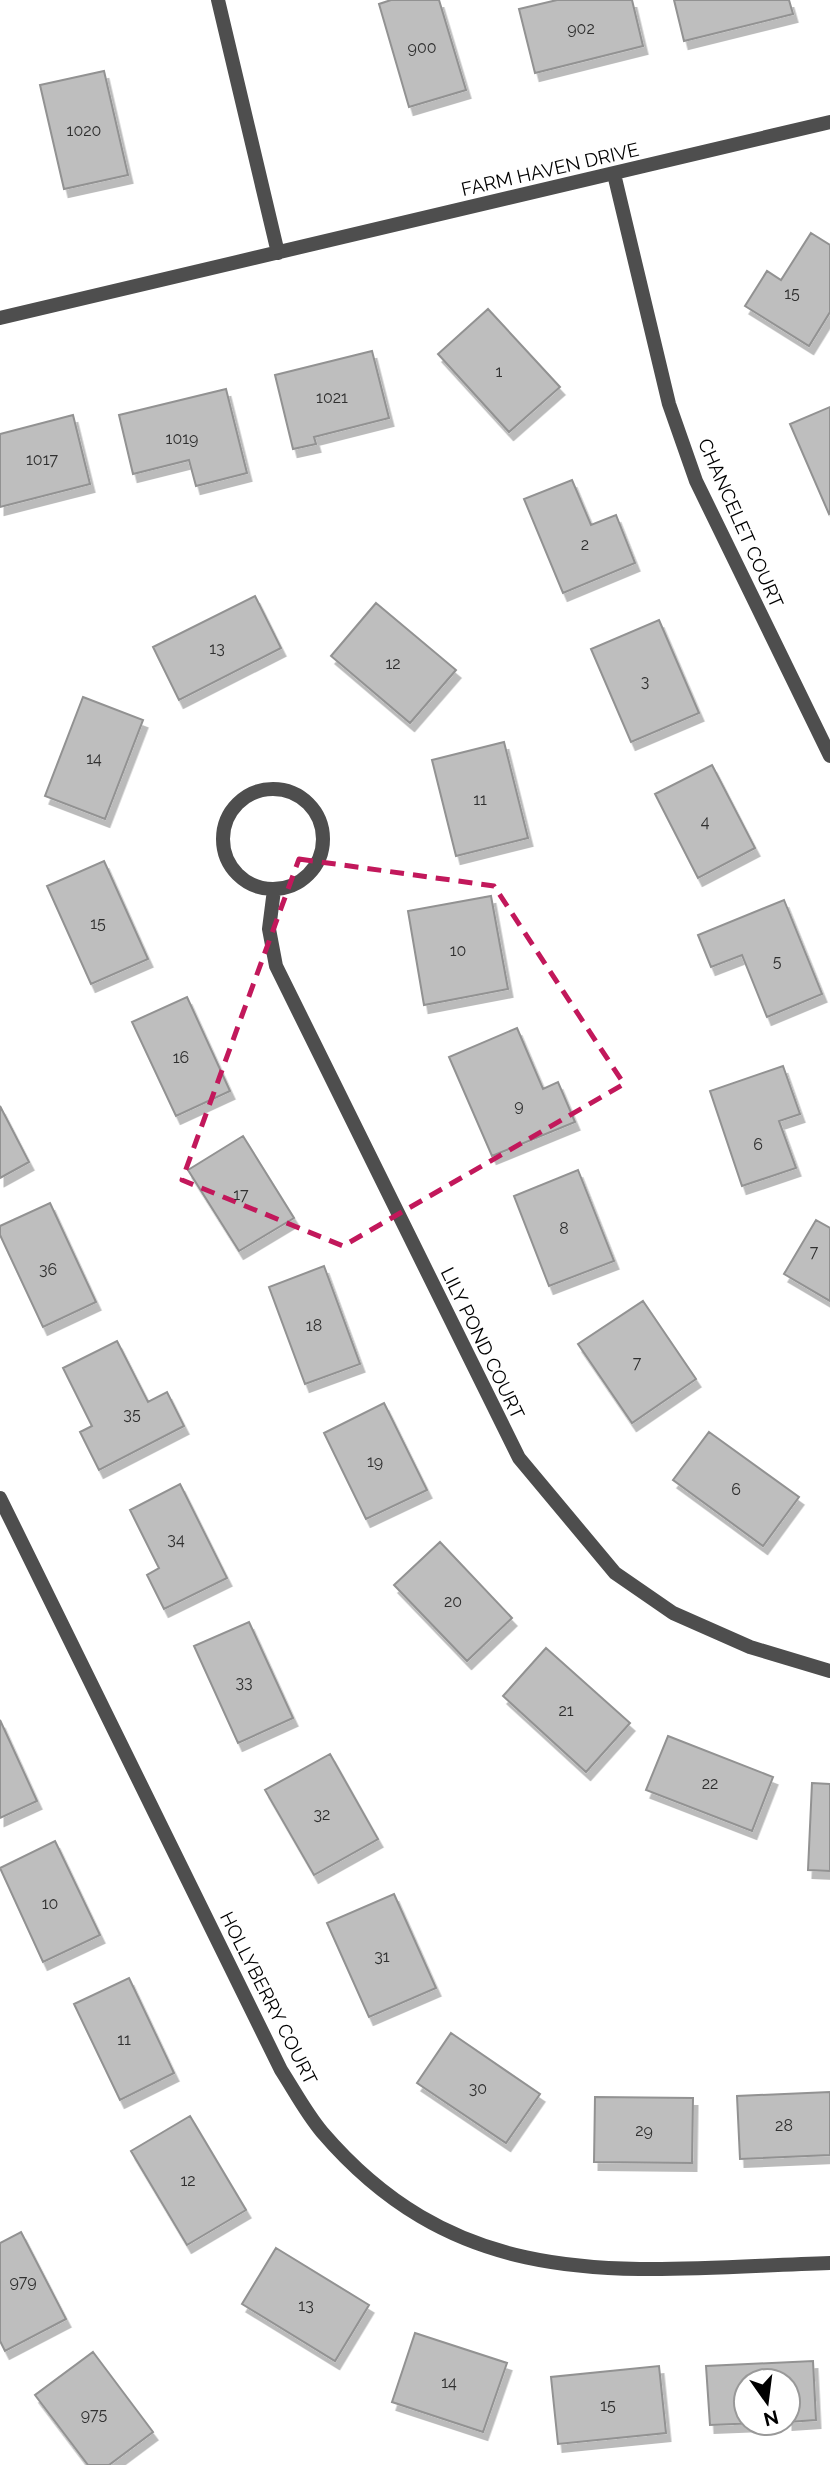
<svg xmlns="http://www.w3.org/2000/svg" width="830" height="2465" viewBox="0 0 830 2465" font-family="Raleway,sans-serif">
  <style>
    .building { fill: #bebebe; stroke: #929292; stroke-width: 2; filter: url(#shadow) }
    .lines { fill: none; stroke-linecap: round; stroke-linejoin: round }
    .street { stroke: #4e4e4e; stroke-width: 14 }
    .marked { fill: none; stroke: #c2185b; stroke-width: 5; stroke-dasharray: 14 9; stroke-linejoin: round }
    .labels { text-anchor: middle; stroke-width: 7; stroke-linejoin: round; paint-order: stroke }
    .number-label { font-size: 16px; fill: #303030 }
    .street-label { font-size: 19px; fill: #000; stroke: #fff }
  </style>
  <defs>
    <filter id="shadow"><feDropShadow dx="4.5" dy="8" stdDeviation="0" flood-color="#0004"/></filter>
  </defs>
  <rect width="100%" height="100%" fill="#fff"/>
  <!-- building -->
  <path class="building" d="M391,0h48l27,90 -57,17 -30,-103z
    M557,0h75l11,46 -108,27 -16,-64z
    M674,0h115l4,14 -109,27z
    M104,71l24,104 -64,14 -24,-104z
    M811,233l19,12v67l-21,34 -64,-40 22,-35 14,9z
    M488,309l72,78 -51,45 -71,-78z
    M372,351l17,67 -75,19 2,7 -23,5 -18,-74z
    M226,389l21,84 -51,13 -7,-26 -56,14 -14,-59z
    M830,407v106l-1,1 -39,-90z
    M73,415l17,69 -90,23v-73z
    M572,480l19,45 25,-10 19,48 -72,30 -39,-94z
    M255,596l26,52 -102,52 -26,-53z
    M376,603l80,67 -46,53 -79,-67z
    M659,620l40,93 -68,29 -40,-93z
    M83,697l60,23 -38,99 -60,-23z
    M504,742l24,96 -72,18 -24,-96z
    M712,765l43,83 -57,30 -43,-84z
    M104,861l44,98 -57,25 -44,-98z
    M491,896l17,93 -84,16 -16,-94z
    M784,900l38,94 -55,23 -25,-62 -31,12 -13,-32z
    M187,997l43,94 -54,25 -44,-94z
    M517,1028l26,61 15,-7 17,40 -83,34 -43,-99z
    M783,1066l17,48 -21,7 17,47 -54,18 -32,-95z
    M0,1106l29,56 -29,16z
    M243,1136l51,82 -55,33 -51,-81z
    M578,1170l36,91 -65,25 -35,-90z
    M50,1203l46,99 -53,25 -43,-92v-9z
    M816,1220l14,8v73l-46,-27z
    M324,1266l36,98 -55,20 -36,-97z
    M643,1301l53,78 -64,44 -54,-79z
    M117,1341l31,61 19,-10 17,34 -85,44 -19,-38 12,-6 -29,-58z
    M384,1403l43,87 -61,29 -42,-86z
    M709,1432l90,65 -36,49 -90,-66z
    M180,1484l47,94 -63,31 -17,-34 12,-7 -29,-58z
    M440,1542l72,76 -45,43 -73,-76z
    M249,1622l44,96 -55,25 -44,-97z
    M546,1648l84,75 -44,49 -83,-76z
    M0,1720l37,81 -37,17z
    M668,1736l105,41 -21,54 -106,-41z
    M330,1754l48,85 -64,36 -49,-85z
    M812,1783l18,1v87l-22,-1z
    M55,1841l45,94 -57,27 -43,-94z
    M394,1894l42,94 -67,29 -42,-94z
    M129,1978l45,95 -54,27 -46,-96z
    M451,2033l89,61 -34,49 -89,-60z
    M830,2092v63l-90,4 -3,-63z
    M595,2097l98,1 -1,65 -98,-1z
    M190,2116l56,94 -59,35 -56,-94z
    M21,2232l45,87 -61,32 -5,-10v-98z
    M276,2248l93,57 -34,56 -93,-57z
    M415,2333l92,30 -24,69 -91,-30z
    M93,2352l60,80 -44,33h-21l-53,-70z
    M813,2361l3,59 -28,2v-41h-42v42h13l-49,2 -4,-59z
    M659,2366l7,67 -108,11 -7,-67z"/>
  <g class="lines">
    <!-- street -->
    <path class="street" d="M218,0l60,253
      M614,174l55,230 27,77 134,275
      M0,318l830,-196
      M223 839a50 50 0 1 1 100 0a50 50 0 1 1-100 0Z
      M274,890l-5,39 7,37 243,492 96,115 58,40 77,34 80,24
      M0,1498l281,572c13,20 25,43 41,62 144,168 310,137 508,131"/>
  </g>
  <!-- marked area -->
  <path class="marked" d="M299,859l195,27 130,198 -281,162 -161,-66z"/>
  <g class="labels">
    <!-- number labels -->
    <g class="number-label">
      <text x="581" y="34">902</text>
      <text x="422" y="53">900</text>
      <text x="84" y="136">1020</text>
      <text x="792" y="299">15</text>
      <text x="499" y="377">1</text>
      <text x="332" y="403">1021</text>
      <text x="182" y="444">1019</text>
      <text x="42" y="465">1017</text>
      <text x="585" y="550">2</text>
      <text x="217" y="654">13</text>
      <text x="393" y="669">12</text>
      <text x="645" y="687">3</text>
      <text x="94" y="764">14</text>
      <text x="480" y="805">11</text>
      <text x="705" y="827">4</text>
      <text x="98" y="929">15</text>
      <text x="458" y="956">10</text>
      <text x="777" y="967">5</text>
      <text x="181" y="1063">16</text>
      <text x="519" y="1111">9</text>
      <text x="758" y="1150">6</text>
      <text x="241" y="1200">17</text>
      <text x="564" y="1234">8</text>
      <text x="814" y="1257">7</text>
      <text x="48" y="1275">36</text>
      <text x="314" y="1331">18</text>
      <text x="637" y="1368">7</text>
      <text x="132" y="1420">35</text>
      <text x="375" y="1467">19</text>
      <text x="736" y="1495">6</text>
      <text x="176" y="1545">34</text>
      <text x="453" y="1607">20</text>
      <text x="244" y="1688">33</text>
      <text x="566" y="1716">21</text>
      <text x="710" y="1789">22</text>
      <text x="322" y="1820">32</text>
      <text x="50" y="1909">10</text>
      <text x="382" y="1962">31</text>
      <text x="124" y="2045">11</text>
      <text x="478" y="2094">30</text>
      <text x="784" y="2131">28</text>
      <text x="644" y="2136">29</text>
      <text x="188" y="2186">12</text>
      <text x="23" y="2287">979</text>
      <text x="306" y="2311">13</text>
      <text x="449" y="2388">14</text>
      <text x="608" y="2411">15</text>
      <text x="94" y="2420">975</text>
    </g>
    <!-- street labels -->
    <g class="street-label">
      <text transform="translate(550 169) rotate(-13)" y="7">FARM HAVEN DRIVE</text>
      <text transform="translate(741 523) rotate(66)" y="7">CHANCELET COURT</text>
      <text transform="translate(483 1343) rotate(64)" y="7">LILY POND COURT</text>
      <text transform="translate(269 1998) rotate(63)" y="7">HOLLYBERRY COURT</text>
    </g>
  </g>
  <!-- north arrow -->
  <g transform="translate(767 2402) rotate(166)"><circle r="33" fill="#ffffff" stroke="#999999" stroke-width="2"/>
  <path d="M0-5L12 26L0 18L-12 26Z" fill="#000000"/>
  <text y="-10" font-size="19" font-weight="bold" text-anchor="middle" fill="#000000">N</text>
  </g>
</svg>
